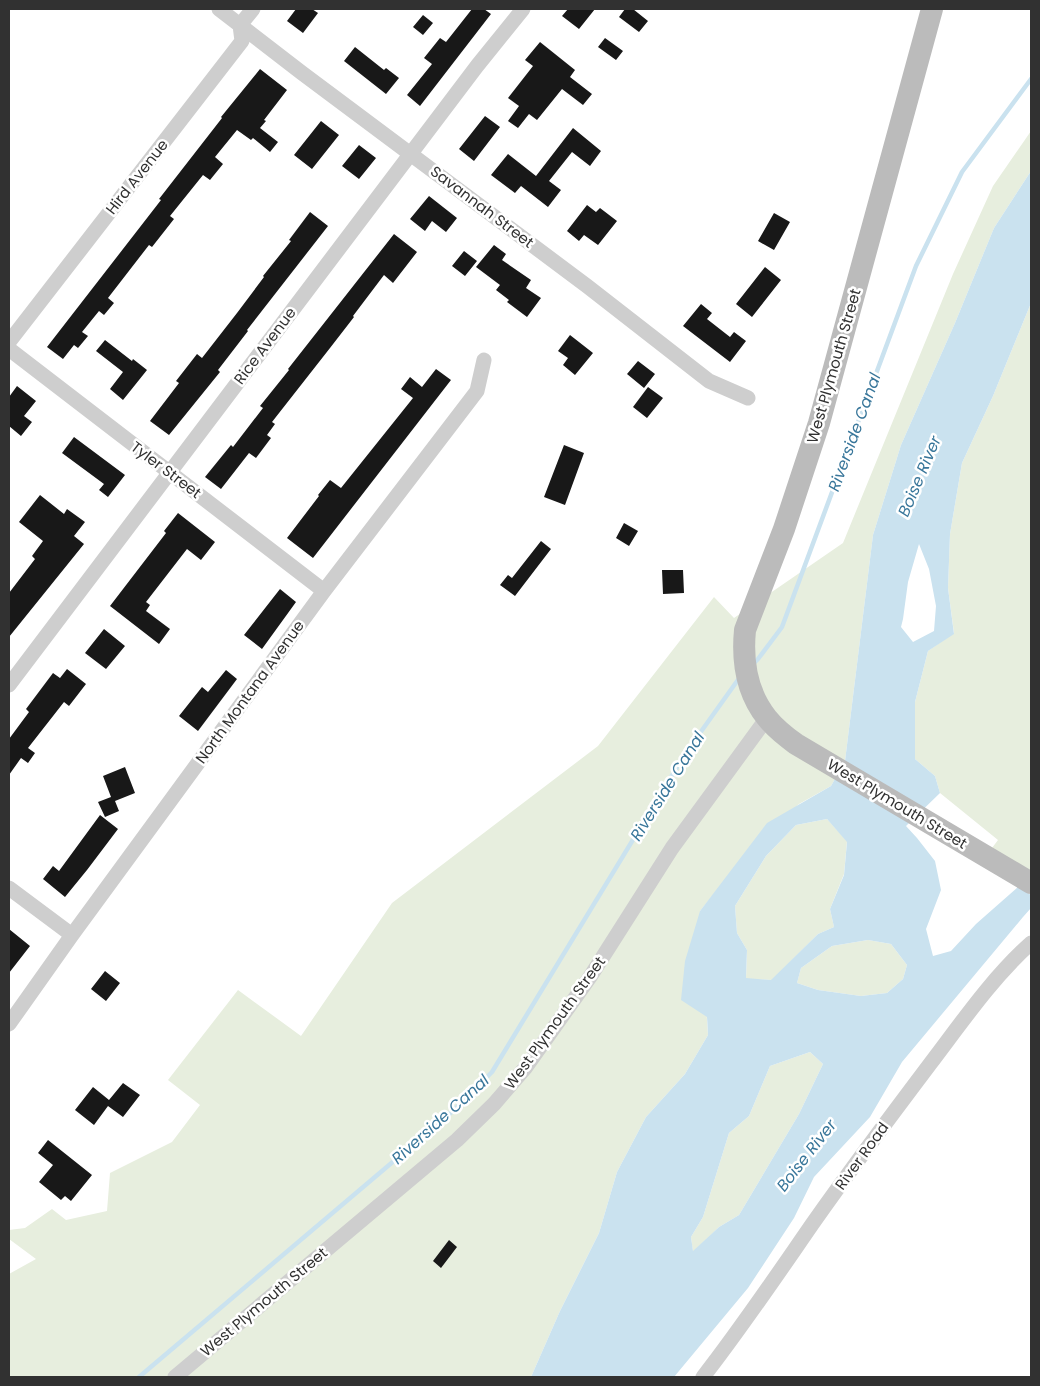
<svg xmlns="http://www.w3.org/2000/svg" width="1040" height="1386" viewBox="0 0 1040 1386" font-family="Poppins,sans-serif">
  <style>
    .green { fill: #e7eede }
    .water { fill: #cae2ef; fill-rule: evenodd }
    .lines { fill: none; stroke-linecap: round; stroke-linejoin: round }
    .stream { stroke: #cae2ef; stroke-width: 4.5 }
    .building { fill: #181818 }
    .street { stroke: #cecece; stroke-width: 15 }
    .secondary { stroke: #bbb; stroke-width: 22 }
    .labels { text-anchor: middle; stroke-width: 5; stroke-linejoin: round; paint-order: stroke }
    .street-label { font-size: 15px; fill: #313131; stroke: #fff }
    .water-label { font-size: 16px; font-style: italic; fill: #38769a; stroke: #fff }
  </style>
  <rect width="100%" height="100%" fill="#fff"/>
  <!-- green -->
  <path class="green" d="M1031,131v40l-37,57 -39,95 -54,122 -28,90 -28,226 -14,25 -32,18 -66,66 -33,41 8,124 -23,39 -39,43 -29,55 -18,61 -39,78 -29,66h-522v-103l27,-15 -27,-20v-9l16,-2 27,-19 14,11 41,-9 3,-38 62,-31 28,-37 -32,-25 70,-90 63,46 91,-133 206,-157 116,-149 20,21 109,-75 110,-269 40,-88z
    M1031,303v571l-42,-22 9,-12 -58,-47 -5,-17 -20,-17v-57l13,-51 26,-18 -6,-45 2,-54 12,-71 31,-67z
    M827,819l20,22 -3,33 -14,35 4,18 -16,7 -46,46 -26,-1 1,-29 -10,-17 -2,-27 31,-50 30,-31z
    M868,940l23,4 16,21 -4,14 -16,14 -26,3 -43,-6 -21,-7 4,-15 31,-22z
    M810,1052l13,12 -24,50 -60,101 -20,12 -26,25 -2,-15 12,-20 26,-84 20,-17 21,-50z"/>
  <!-- water -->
  <path class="water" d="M1031,171v132l-38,93 -31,67 -12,71 -2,54 6,46 -26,17 -13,51v57l20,17 5,17 -34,33 11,12 18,23 6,29 -15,39 7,27 18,-5 25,-27 42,-37 13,8v13l-8,9 -121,145 -32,55 -56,60 -20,41 -46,70 -74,89h-143l29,-66 39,-78 18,-61 29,-55 39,-43 23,-39 -1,-18 -26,-17 4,-39 15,-50 67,-88 64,-37 14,-25 28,-226 28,-90 54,-122 39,-95zM919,544l10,25 7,37 -2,25 -21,11 -12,-15 2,-8 5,-37zM827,819l20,23 -3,33 -14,34 4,18 -16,7 -47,46 -25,-2 1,-28 -10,-17 -2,-27 31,-50 30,-31zM868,940l23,4 16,21 -4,14 -16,14 -26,3 -43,-6 -21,-7 4,-15 31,-22zM810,1052l13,12 -24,50 -60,101 -20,12 -26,24 -2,-14 12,-20 26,-84 20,-17 21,-50z"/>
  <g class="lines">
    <!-- stream -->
    <path class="stream" d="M752,665l6,-6 24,-32 134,-361 46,-94 69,-93
      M139,1377l315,-267 38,-38 193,-318 55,-77"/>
  </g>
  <!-- building -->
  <path class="building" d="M296,9h16l6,4 -15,20 -16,-12z
    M472,9h12l7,5 -71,92 -13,-11 25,-31 -8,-6 16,-20 6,4z
    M568,9h27l-16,20 -17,-13z
    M625,9h8l15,12 -9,11 -20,-15z
    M423,15l10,8 -10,12 -10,-8z
    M605,38l18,13 -7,9 -18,-13z
    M540,42l35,28 -5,7 22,17 -9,11 -21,-16 -25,31 -8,-6 -11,14 -10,-7 11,-15 -11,-8 25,-32 -8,-6z
    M355,47l29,23 2,-2 13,10 -13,16 -42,-33z
    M260,69l27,21 -23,30 2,1 -6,7 18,14 -8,10 -17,-14 -2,2 -14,-10 -22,27 8,7 -13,16 -7,-5 -33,41 4,3 -22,28 -3,-2 -41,53 6,5 -10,12 -5,-4 -17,21 6,4 -10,12 -4,-3 -11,14 -16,-12 114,-147 -2,-1 63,-81 -1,-1z
    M485,116l15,11 -26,34 -15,-12z
    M321,121l18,14 -27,34 -18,-14z
    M573,128l28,23 -11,15 -18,-14 -23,29 12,9 -13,17 -27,-21 -6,7 -24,-18 17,-21 28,22z
    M359,145l17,13 -17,21 -17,-13z
    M429,196l28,22 -11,14 -14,-11 -7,10 -15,-12z
    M587,205l9,7 4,-4 17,13 -19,24 -14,-10 -5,6 -12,-10z
    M310,212l18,14 -81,104 1,1 -30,39 2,2 -51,63 -19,-14 29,-38 -3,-2 21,-27 5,4 35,-45 27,-36 -1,-1 28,-35 -2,-1z
    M774,213l16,9 -16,28 -16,-9z
    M394,234l23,18 -24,31 -9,-8 -31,41 1,1 -24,31 -58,74 3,2 -8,11 4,3 -15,20 -7,-5 -28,36 -16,-12 26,-32 2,2 30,-39 -3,-2 29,-36 -1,-1z
    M494,245l12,9 -4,6 29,20 -5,8 15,10 -14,19 -20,-15 2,-2 -13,-10 4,-5 -24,-18z
    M464,251l13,10 -12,15 -13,-10z
    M765,267l16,13 -29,37 -16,-13z
    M701,304l11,9 -5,6 23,18 4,-5 12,9 -16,21 -47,-36z
    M570,335l23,18 -18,22 -12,-10 5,-7 -10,-7z
    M105,340l27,21 1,-2 14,11 -24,30 -13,-11 13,-17 -27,-21z
    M638,361l17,13 -11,14 -17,-14z
    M436,369l15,11 -138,178 -26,-20 32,-42 -1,-1 12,-15 11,8 72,-90 -12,-9 9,-12 12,10z
    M17,386l19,15 -12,15 8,6 -11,14 -12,-10v-29z
    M648,387l15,11 -16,20 -14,-11z
    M74,437l51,38 -17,22 -9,-7 5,-6 -42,-31z
    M564,445l20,8 -19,52 -21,-8z
    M40,495l24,19 3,-5 18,13 -11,14 10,8 -75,93v-44l26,-34 -3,-3 11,-15 -24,-19z
    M178,513l37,29 -14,18 -14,-11 -41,53 4,3 -4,6 24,18 -11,15 -49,-38 56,-73 -2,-2z
    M624,523l14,8 -9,15 -13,-8z
    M541,541l10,8 -36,47 -15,-11 8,-10 4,3z
    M662,570h21l1,23 -21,1z
    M280,589l16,13 -34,47 -18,-14z
    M104,629l21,17 -19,23 -21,-16z
    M67,669l19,15 -17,22 -5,-4 -36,46 7,5 -7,10 -7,-5 -12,17v-36l20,-27 -3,-3 27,-36 7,5z
    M226,670l11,9 -39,52 -19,-15 23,-29 6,5z
    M125,767l10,26 -20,8 4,10 -14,6 -7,-15 13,-5 -8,-21z
    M100,815l18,14 -31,41 -22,27 -22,-18 10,-13 6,5z
    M9,929l21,17 -21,27z
    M105,971l15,12 -14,18 -15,-12z
    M123,1083l17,12 -17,22 -15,-11 -14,19 -19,-15 18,-23 16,13z
    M48,1140l44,35 -21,26 -6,-5 -4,4 -22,-18 14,-17 -15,-12z
    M449,1240l8,7 -16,21 -8,-7z"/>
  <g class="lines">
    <!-- street -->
    <path class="street" d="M219,9l83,64 285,213 122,95 39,17
      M9,342l233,-301 -2,-16 13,-16
      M9,349l315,242
      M9,685l468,-619 46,-57
      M9,888l63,47
      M9,1024l63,-89 252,-344 153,-200 7,-31
      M175,1377l282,-237 37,-36 32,-37 64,-90 82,-129 95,-130
      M703,1377c39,-50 74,-102 110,-154 38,-54 77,-106 117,-159 32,-42 62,-86 101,-121"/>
    <!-- secondary -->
    <path class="secondary" d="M932,9l-113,414 -35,106 -39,101c-3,31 2,63 22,88 8,10 18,18 29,26l235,139"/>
  </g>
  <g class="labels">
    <!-- street labels -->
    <g class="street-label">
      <text transform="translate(137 177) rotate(-52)" y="5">Hird Avenue</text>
      <text transform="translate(482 207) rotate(37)" y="5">Savannah Street</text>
      <text transform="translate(265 346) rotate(-53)" y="5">Rice Avenue</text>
      <text transform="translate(834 366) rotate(-74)" y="5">West Plymouth Street</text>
      <text transform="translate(166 470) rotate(37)" y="5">Tyler Street</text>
      <text transform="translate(250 692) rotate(-54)" y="5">North Montana Avenue</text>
      <text transform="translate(897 804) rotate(31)" y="5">West Plymouth Street</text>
      <text transform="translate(555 1023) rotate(-54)" y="5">West Plymouth Street</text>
      <text transform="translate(862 1156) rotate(-54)" y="5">River Road</text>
      <text transform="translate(264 1302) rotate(-40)" y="5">West Plymouth Street</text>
    </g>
    <!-- water labels -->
    <g class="water-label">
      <text transform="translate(854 432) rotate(-70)" y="6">Riverside Canal</text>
      <text transform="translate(919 476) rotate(-67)" y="6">Boise River</text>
      <text transform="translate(667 786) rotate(-58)" y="6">Riverside Canal</text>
      <text transform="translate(440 1119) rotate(-42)" y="6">Riverside Canal</text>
      <text transform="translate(806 1155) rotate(-52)" y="6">Boise River</text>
    </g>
  </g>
  <!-- border -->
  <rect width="1040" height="1386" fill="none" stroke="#313131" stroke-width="20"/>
</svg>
